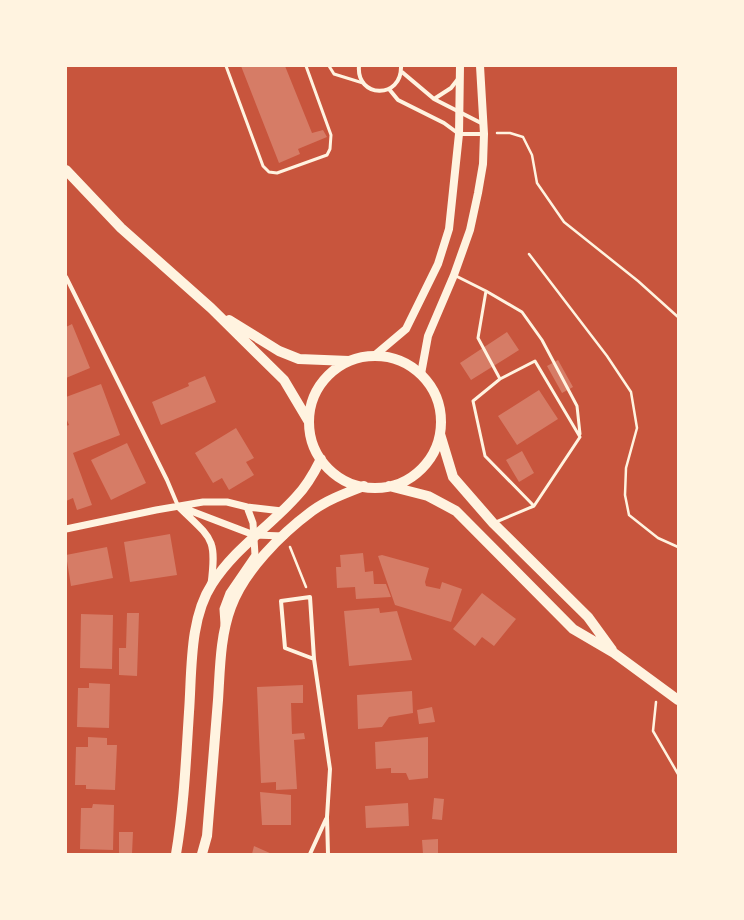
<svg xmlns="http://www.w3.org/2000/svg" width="744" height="920" viewBox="0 0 744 920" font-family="'Fira Sans',sans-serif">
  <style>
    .building { fill: #d67c66 }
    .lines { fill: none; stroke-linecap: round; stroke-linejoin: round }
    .path { stroke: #fff3e0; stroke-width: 2.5 }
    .service { stroke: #fff3e0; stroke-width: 3 }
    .minor { stroke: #fff3e0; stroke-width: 4 }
    .tertiary { stroke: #fff3e0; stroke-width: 7 }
    .secondary { stroke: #fff3e0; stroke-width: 8 }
    .primary { stroke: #fff3e0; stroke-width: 10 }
  </style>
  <rect width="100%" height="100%" fill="#c8553d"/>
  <!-- building -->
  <path class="building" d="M241,66h44l27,67 11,-3 4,7 -29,12 2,5 -21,9z
    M72,324l18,44 -24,10v-51z
    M507,332l12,18 -48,30 -11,-17z
    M558,360l15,27 -11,6 -15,-27z
    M205,376l11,26 -55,23 -9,-23 37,-16 -1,-3z
    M101,384l19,51 -47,18 19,52 -15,5 -4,-12 -7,3v-75l3,-1 -3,-7v-21z
    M539,390l19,29 -41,26 -19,-29z
    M236,428l18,30 -8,4 8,13 -25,15 -7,-12 -9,5 -18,-30z
    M127,443l19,40 -35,17 -20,-40z
    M522,451l12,22 -15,9 -13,-22z
    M170,534l7,41 -47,7 -6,-40z
    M107,547l6,31 -42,8 -5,-31z
    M363,553l2,19 8,-1 1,13h12l5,13 -35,2 -1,-12 -18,1 -1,-21h5l-1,-12z
    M382,555l47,13 -4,14 1,4 14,3 2,-7 20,7 -11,33 -56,-17 -17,-49z
    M482,593l34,26 -22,27 -12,-9 -7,9 -22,-17z
    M379,608l1,5 17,-2 15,49 -63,6 -5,-55z
    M127,613h12l-2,63 -18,-1v-27h7z
    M81,614l32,1 -1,54 -32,-1z
    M89,683l21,1 -1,44 -32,-1 1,-39h11z
    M303,685v18h-12l1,31 12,-1 1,6 -11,1 3,49 -21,1v-8l-15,1 -4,-96z
    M412,691l1,22 -24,4 -7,10 -24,2 -1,-34z
    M432,707l3,15 -16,2 -2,-14z
    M88,737l19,1v7h10l-2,45 -29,-1v-4h-11l1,-38h12z
    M428,737v41l-19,2 -3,-7h-15v-5l-15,1 -1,-27z
    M260,792l31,3v30h-29z
    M434,798l10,1 -2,21 -10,-1z
    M408,803l1,23 -43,2 -1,-22z
    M93,804l21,1 -1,45 -33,-1 1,-41h11z
    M119,832h14l-1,22h-13z
    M438,839v15h-15l-1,-14z
    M254,846l18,8h-20z"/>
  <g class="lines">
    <!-- path -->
    <path class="path" d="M497,133h13l13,4 9,18 5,28 27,39 74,59 40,36
      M529,254l78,102 24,36 6,36 -11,40 -1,27 4,20 29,23 20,9
      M290,547l16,40
      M656,702l-3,29 25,43"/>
    <!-- service -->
    <path class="service" d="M226,66l37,100 6,6 8,1 50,-18 3,-6 1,-14 -25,-69
      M329,66l5,8 29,9
      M454,275l32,16 -8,47 22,41 35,-18 45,76 -46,69 -38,16
      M486,291l36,21 20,28 35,66 3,28
      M500,379l-27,22 12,55 49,50"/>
    <!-- minor -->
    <path class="minor" d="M359,66c-3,32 43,34 42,0
      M402,72l32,27 49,25
      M389,89l9,11 46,23 15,11h25
      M434,99l17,-11 7,-9
      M66,277l101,203 11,26
      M314,659l-29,-11 -4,-47 29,-4 4,62 16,110 -3,48 1,37
      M310,854l16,-35"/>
    <!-- tertiary -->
    <path class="tertiary" d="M178,506l76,29 30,1
      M180,508c32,31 37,30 31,76
      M66,529l90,-19 47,-8h24l20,5 35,4
      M224,624l-1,-15 6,-16 26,-38 -2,-32 -6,-16"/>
    <!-- secondary -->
    <path class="secondary" d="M374,356l32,-27 32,-65 11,-35 10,-95 1,-68
      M421,374l7,-38 26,-61 16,-45 8,-37 5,-29 1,-30 -4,-68"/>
    <!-- primary -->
    <path class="primary" d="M66,170l55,58 90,80 73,72 25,42
      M229,320l50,31 20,8 50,2
      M309 422a66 66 0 1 1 132 0a66 66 0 1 1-132 0Z
      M440,434l13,43 40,46 95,94 24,33
      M389,486l39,10 28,15 117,118 41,24 64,47
      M176,854c8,-47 10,-95 13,-142 3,-40 0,-93 23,-128 23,-36 56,-56 84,-87 11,-11 18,-24 25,-38
      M202,854l5,-18c4,-45 7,-91 11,-136 2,-30 2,-64 13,-93 13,-36 50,-73 81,-96 15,-11 34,-18 52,-25"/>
  </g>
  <!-- border -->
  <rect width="744" height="920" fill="none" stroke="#fff3e0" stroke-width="134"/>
</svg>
